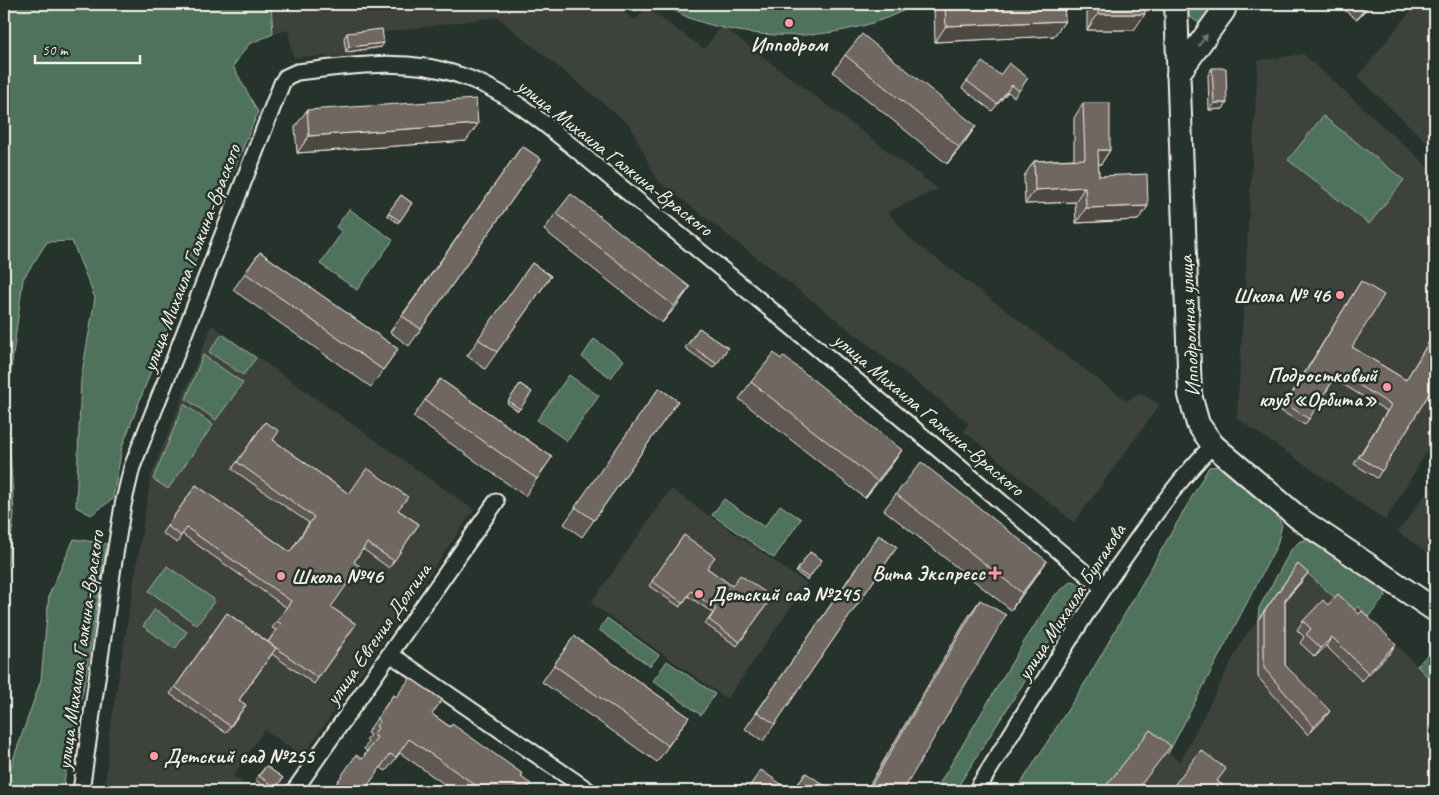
<svg xmlns="http://www.w3.org/2000/svg" width="1439" height="795" viewBox="0 0 1439 795" font-family="Caveat,sans-serif">
  <style>
    .built { fill: #3c433c }
    .green { fill: #50725d; stroke: #a2b2a2 }
    .lines { fill: none; stroke-linecap: round; stroke-linejoin: round }
    .street-casing { stroke: #f4f1e8; stroke-width: 19 }
    .secondary-casing { stroke: #f4f1e8; stroke-width: 26 }
    .street { stroke: #26332d; stroke-width: 15 }
    .secondary { stroke: #26332d; stroke-width: 22 }
    .wall { fill: #605953; stroke: #f4f1e8 }
    .shaded-wall { fill: #4e4943; stroke: #f4f1e8 }
    .building { fill: #706860; stroke: #f4f1e8 }
    .oneway { fill: #6e766e }
    .poi-dot { fill: #ff9aa2; stroke: #26332d; stroke-width: 2 }
    .labels { text-anchor: middle; stroke-width: 5; stroke-linejoin: round; paint-order: stroke }
    .poi-label { font-size: 21px; font-weight: bold; fill: #f4f1e8; stroke: #26332d; text-anchor: end }
    .street-label { font-size: 21px; fill: #f4f1e8; stroke: #26332d }
  </style>
  <rect width="100%" height="100%" fill="#26332d"/>
  <filter id="ink" filterUnits="userSpaceOnUse"><feTurbulence type="fractalNoise" baseFrequency=".02" numOctaves="2"/><feDisplacementMap in="SourceGraphic" scale="10" xChannelSelector="R" yChannelSelector="G"/><feConvolveMatrix kernelMatrix="1 2 1 2 8 2 1 2 1" color-interpolation-filters="sRGB"/></filter>
  <g filter="url(#ink)">
    <!-- built -->
    <path class="built" d="M271,4h342l21,16 14,-11 56,40 18,-23 216,163 -50,23 22,27 217,162 12,-8 21,11 -86,119 -110,-92 5,-8 -312,-243 -27,-55 -133,-108 -116,16 3,15 -35,8 -56,1 -5,-27 -15,4z
      M1416,4h19v146l-77,-73z
      M1303,54l132,119v266l-50,81 -148,-102 21,-357z
      M212,325l262,185 -171,246 -39,-26 -31,46 21,15h-149l4,-55 42,-260z
      M1435,481v77l-37,-26z
      M671,489l136,95 -80,115 -136,-96z
      M1298,565l53,48 7,-7 77,78v104l-5,3h-327l43,-56 34,27 64,-125 14,-17z"/>
    <!-- green -->
    <path class="green" d="M4,4h267l2,30 -24,10 -16,22 25,46 -88,209 -48,126 -9,52 -22,16 -15,-8 5,-128 14,-81 -23,-57 -25,1 -24,37 -16,121 7,115 -10,80z
      M662,4h254c-67,38 -155,40 -227,14 -9,-4 -18,-10 -27,-14z
      M1187,4h29l-9,18 -8,1 -11,-7z
      M1323,116l81,64 -35,44 -81,-64z
      M349,209l44,31 -36,50 -37,-26 22,-32 -6,-5z
      M222,334l34,24 -13,17 -34,-23z
      M594,339l30,21 -13,18 -29,-21z
      M203,355l40,28 -27,37 -30,-21z
      M569,375l30,21 -32,45 -30,-21z
      M184,404l29,21 -45,64 -15,-10z
      M1222,466l54,48 6,11 -5,20 -109,209 -22,-18 -43,55h-87l72,-113 121,-211z
      M724,499l40,28 16,-22 21,14 -27,39 -62,-43z
      M74,539l33,5 -22,137 -23,110h-58v-5l37,-106 8,-85z
      M1307,540l72,41 5,7 2,8 -18,21 -10,-11 -6,7 -54,-48 -40,55 1,-12 32,-58 9,-9z
      M167,566l48,34 -18,25 -48,-34z
      M1071,581l5,1 4,4 -2,11 -123,194h-20l89,-149 29,-45z
      M155,609l32,23 -12,17 -32,-23z
      M607,618l52,37 -9,11 -51,-36z
      M1435,647v37l-18,-18z
      M667,661l48,33 -14,21 -48,-34z"/>
    <g class="lines">
      <defs>
        <path id="street" d="M390,654l199,137
          M81,791l32,-224 10,-62 9,-38 150,-384 4,-6 11,-5c54,-6 109,-15 162,3 48,15 87,50 125,81 26,22 53,44 80,66 148,120 293,243 439,366
          M294,791l202,-289
          M976,791c51,-81 99,-165 155,-243 25,-36 51,-72 82,-103"/>
        <path id="secondary" d="M1176,4l14,391 8,29 15,21 88,75 134,90
          M1178,74l46,-64v-6"/>
      </defs>
      <!-- street casing -->
      <use href="#street" class="street-casing"/>
      <!-- secondary casing -->
      <use href="#secondary" class="secondary-casing"/>
      <!-- street -->
      <use href="#street" class="street"/>
      <!-- secondary -->
      <use href="#secondary" class="secondary"/>
    </g>
    <!-- wall -->
    <path class="wall" d="M934,4h130l1,17 -11,15 -119,6z
      M1087,4h58l-11,26h-47z
      M1337,4h33l-13,16z
      M347,33l34,14 -35,5 -2,-14z
      M845,55l131,71 -12,17 -17,21 -114,-92z
      M1212,68l11,41 -14,1 -1,-35z
      M1000,75l28,3 -14,19 -6,-5 -16,19 -30,-23 5,-7z
      M1083,103l27,47 -9,14h-3l1,12 49,30 -10,14 -62,3 -1,-21 -50,2 -1,-28 10,-15 40,-2v-41z
      M307,110l159,31 -169,12 -2,-26z
      M522,146l19,13 -132,187 -19,-14z
      M401,195l11,8 -14,20 -11,-8z
      M556,213l134,74 -12,17 -16,19 -118,-93z
      M260,252l138,97 -27,38 -138,-97z
      M532,263l19,13 -66,93 -18,-13z
      M1361,281l-9,66 54,33 29,-48v52l-58,94 -23,-14 33,-53 -53,-32 -29,46 -24,-14z
      M699,328l29,20 -15,20 -28,-20z
      M440,379l112,78 -27,39 -112,-79z
      M751,382l151,68 -12,17 -25,31 -126,-99z
      M520,384l12,8 -14,19 -11,-8z
      M659,388l19,13 -96,136 -18,-13z
      M265,422l8,18 76,54 49,16 21,14 -30,44 -26,-19 -9,13 -23,45 25,17 -42,60 -42,-30 -33,46 7,5 -20,28 -56,-39 57,-81 41,29 8,-12 -4,-2 15,-20 -105,-74 -5,9 -15,-10 34,-48 94,67 19,-29 -77,-54z
      M896,494l151,67 -12,17 -24,32 -127,-100z
      M684,535l23,33 25,18 40,11 -35,49 -32,-22 8,-11 -25,-17 -8,11 -31,-21z
      M879,535l18,12 -134,194 -18,-12z
      M810,552l12,8 -15,20 -11,-8z
      M1298,564l4,17 -17,20v64l39,54 -16,16 -50,-58v-57z
      M980,600l-77,191h-37l102,-174z
      M1328,605l62,48 -28,28 -36,-35 -11,11 -15,-14 4,-6 -7,-7 6,-9z
      M574,636l115,81 -32,45 -115,-80z
      M393,695l39,19 89,63 5,14h-72l-54,-38 -14,18 -5,-3 -19,-9 5,-8 -3,-2 4,-7 -2,-2 4,-5 -3,-2z
      M266,766l17,12 -10,13h-2l-16,-11z
      M806,773l13,18h-15l-8,-5z
      M1217,781l14,10h-61l5,-7z"/>
    <!-- shaded-wall -->
    <path class="shaded-wall" d="M1368,4h2l-13,16 8,-13z
      M1098,14h47l-11,16h-47z
      M1065,21l-11,15 -119,6 11,-16z
      M384,43l-3,4 -35,5 3,-5z
      M1214,103h13l-4,6 -14,1z
      M478,124l-12,17 -169,12 12,-17z
      M976,126l-12,17 -17,21 12,-17z
      M1098,150h12l-9,14h-13z
      M1085,187l-10,15 -50,2 10,-14z
      M1148,206l-10,14 -62,3 10,-15z
      M690,287l-12,17 -16,19 12,-17z
      M902,450l-12,17 -25,31 12,-17z
      M1047,561l-12,17 -24,32 11,-17z
      M1308,573l-6,8 -23,27 6,-9z
      M1332,637l-6,9 -11,11 6,-9z
      M1396,644l-6,9 -28,28 6,-8z
      M1330,711l-6,8 -16,16 6,-8z"/>
    <!-- building -->
    <path class="building" d="M945,4h119l1,17 -119,5z
      M1098,4h47v10h-47z
      M1361,4h7l-3,3z
      M382,29l2,14 -35,4 -2,-14z
      M862,34l114,92 -17,21 -114,-92z
      M982,62l18,13 9,-12 19,15 -9,13 -7,-6 -15,19 -30,-23z
      M1212,68h14l1,35h-13z
      M476,99l2,25 -169,12 -2,-26z
      M1083,103h27v47h-12l1,26 48,-2 1,32 -62,2 -1,-21 -50,3 -1,-29 51,-2z
      M522,146l19,13 -120,170 -19,-13z
      M571,194l119,93 -16,19 -118,-93z
      M401,195l11,8 -12,18 -12,-8z
      M260,252l138,97 -15,21 -138,-97z
      M532,263l19,13 -54,76 -19,-13z
      M1361,281l23,14 -32,52 54,33 29,-48v52l-53,87 -23,-14 32,-52 -53,-33 -29,47 -23,-15z
      M699,328l29,20 -11,16 -29,-20z
      M774,353l7,6 2,-3 119,94 -25,31 -126,-99z
      M440,379l112,78 -15,22 -112,-79z
      M520,384l12,8 -12,17 -12,-8z
      M659,388l19,13 -84,119 -19,-13z
      M265,422l14,9 -6,9 76,54 18,-26 41,29 -10,13 21,14 -25,37 -27,-18 -13,19 6,4 -29,41 25,17 -38,54 -50,-36 13,-18 -4,-3 14,-20 -104,-73 -6,8 -14,-10 29,-41 94,67 24,-35 -77,-55z
      M921,462l126,99 -25,32 -126,-99z
      M684,535l31,22 -8,11 25,18 8,-11 32,22 -32,45 -31,-22 7,-11 -25,-18 -8,12 -31,-22z
      M879,535l18,12 -122,177 -18,-12z
      M810,552l12,8 -13,18 -12,-8z
      M1298,564l10,9 -23,26v66l45,46 -16,16 -50,-59v-56z
      M1338,594l21,20 3,-3 34,33 -28,29 -36,-36 -11,11 -15,-14 5,-5 -8,-8 20,-21 5,5z
      M980,600l26,15 -103,176h-35z
      M227,613l49,35 -37,52 7,5 -16,21 -55,-39z
      M574,636l115,81 -21,29 -114,-81z
      M410,678l32,22 -10,14 18,13 2,-3 71,50 -2,3 10,7 -5,7h-42l-75,-52 -13,18 -6,-3 -26,37h-33l25,-36 6,4 15,-22 -4,-2 5,-7 -2,-2 4,-5 -3,-2 16,-24 3,2z
      M1150,730l21,16 -35,45h-34z
      M1201,750l25,19 -9,12 14,10h-46l-10,-7z
      M266,766l17,12 -7,10 -17,-12z
      M761,770l30,21h-45z
      M806,773l18,12 -5,6h-11l-10,-7z"/>
    <!-- one-way arrows -->
    <defs><path id="oneway-solid" d="M-6-.8H1V-3.2L6.5 0L1 3.2V.8H-6Z" transform="scale(1.25)"/></defs>
    <use class="oneway" href="#oneway-solid" transform="translate(1203 40) rotate(-54)"/>
  </g>
  <!-- markers -->
  <g class="poi-dot">
    <circle cx="789" cy="23" r="5"/>
    <circle cx="1340" cy="295" r="5"/>
    <circle cx="1387" cy="387" r="5"/>
    <path d="M992.5 565.5h5v5h5v5h-5v5h-5v-5h-5v-5h5z"/>
    <circle cx="281" cy="576" r="5"/>
    <circle cx="699" cy="594" r="5"/>
    <circle cx="154" cy="756" r="5"/>
  </g>
  <g class="labels">
    <!-- poi labels -->
    <g class="poi-label">
      <text x="789" y="51" text-anchor="middle">Ипподром</text>
      <text x="1330" y="302">Школа № 46</text>
      <text x="1377" y="382">Подростковый<tspan x="1377" dy="24">клуб «Орбита»</tspan></text>
      <text x="985" y="580">Вита Экспресс</text>
      <text x="291" y="583" text-anchor="start">Школа №46</text>
      <text x="709" y="601" text-anchor="start">Детский сад №245</text>
      <text x="164" y="763" text-anchor="start">Детский сад №255</text>
    </g>
    <!-- street labels -->
    <g class="street-label">
      <text transform="translate(615 157) rotate(38)" y="7">улица Михаила Галкина-Враского</text>
      <text transform="translate(191 258) rotate(-69)" y="7">улица Михаила Галкина-Враского</text>
      <text transform="translate(1189 326) rotate(-93)" y="7">Ипподромная улица</text>
      <text transform="translate(929 414) rotate(40)" y="7">улица Михаила Галкина-Враского</text>
      <text transform="translate(1071 602) rotate(-57)" y="7">улица Михаила Булгакова</text>
      <text transform="translate(378 634) rotate(-55)" y="7">улица Евгения Долгина</text>
      <text transform="translate(80 650) rotate(-82)" y="7">улица Михаила Галкина-Враского</text>
    </g>
  </g>
  <!-- margin -->
  <rect width="1439" height="795" fill="none" stroke="#26332d" stroke-width="20"/>
  <rect x="10" y="10" width="1419" height="775" fill="none" stroke="#f4f1e8" stroke-width="2" filter="url(#ink)"/>
  <!-- scale -->
  <path d="M35 55v8h105v-8" fill="none" stroke="#f4f1e8" stroke-width="2.5"/>
  <text x="42" y="55" font-size="15" fill="#f4f1e8" stroke="#26332d" stroke-width="4" paint-order="stroke">50 m</text>
</svg>
